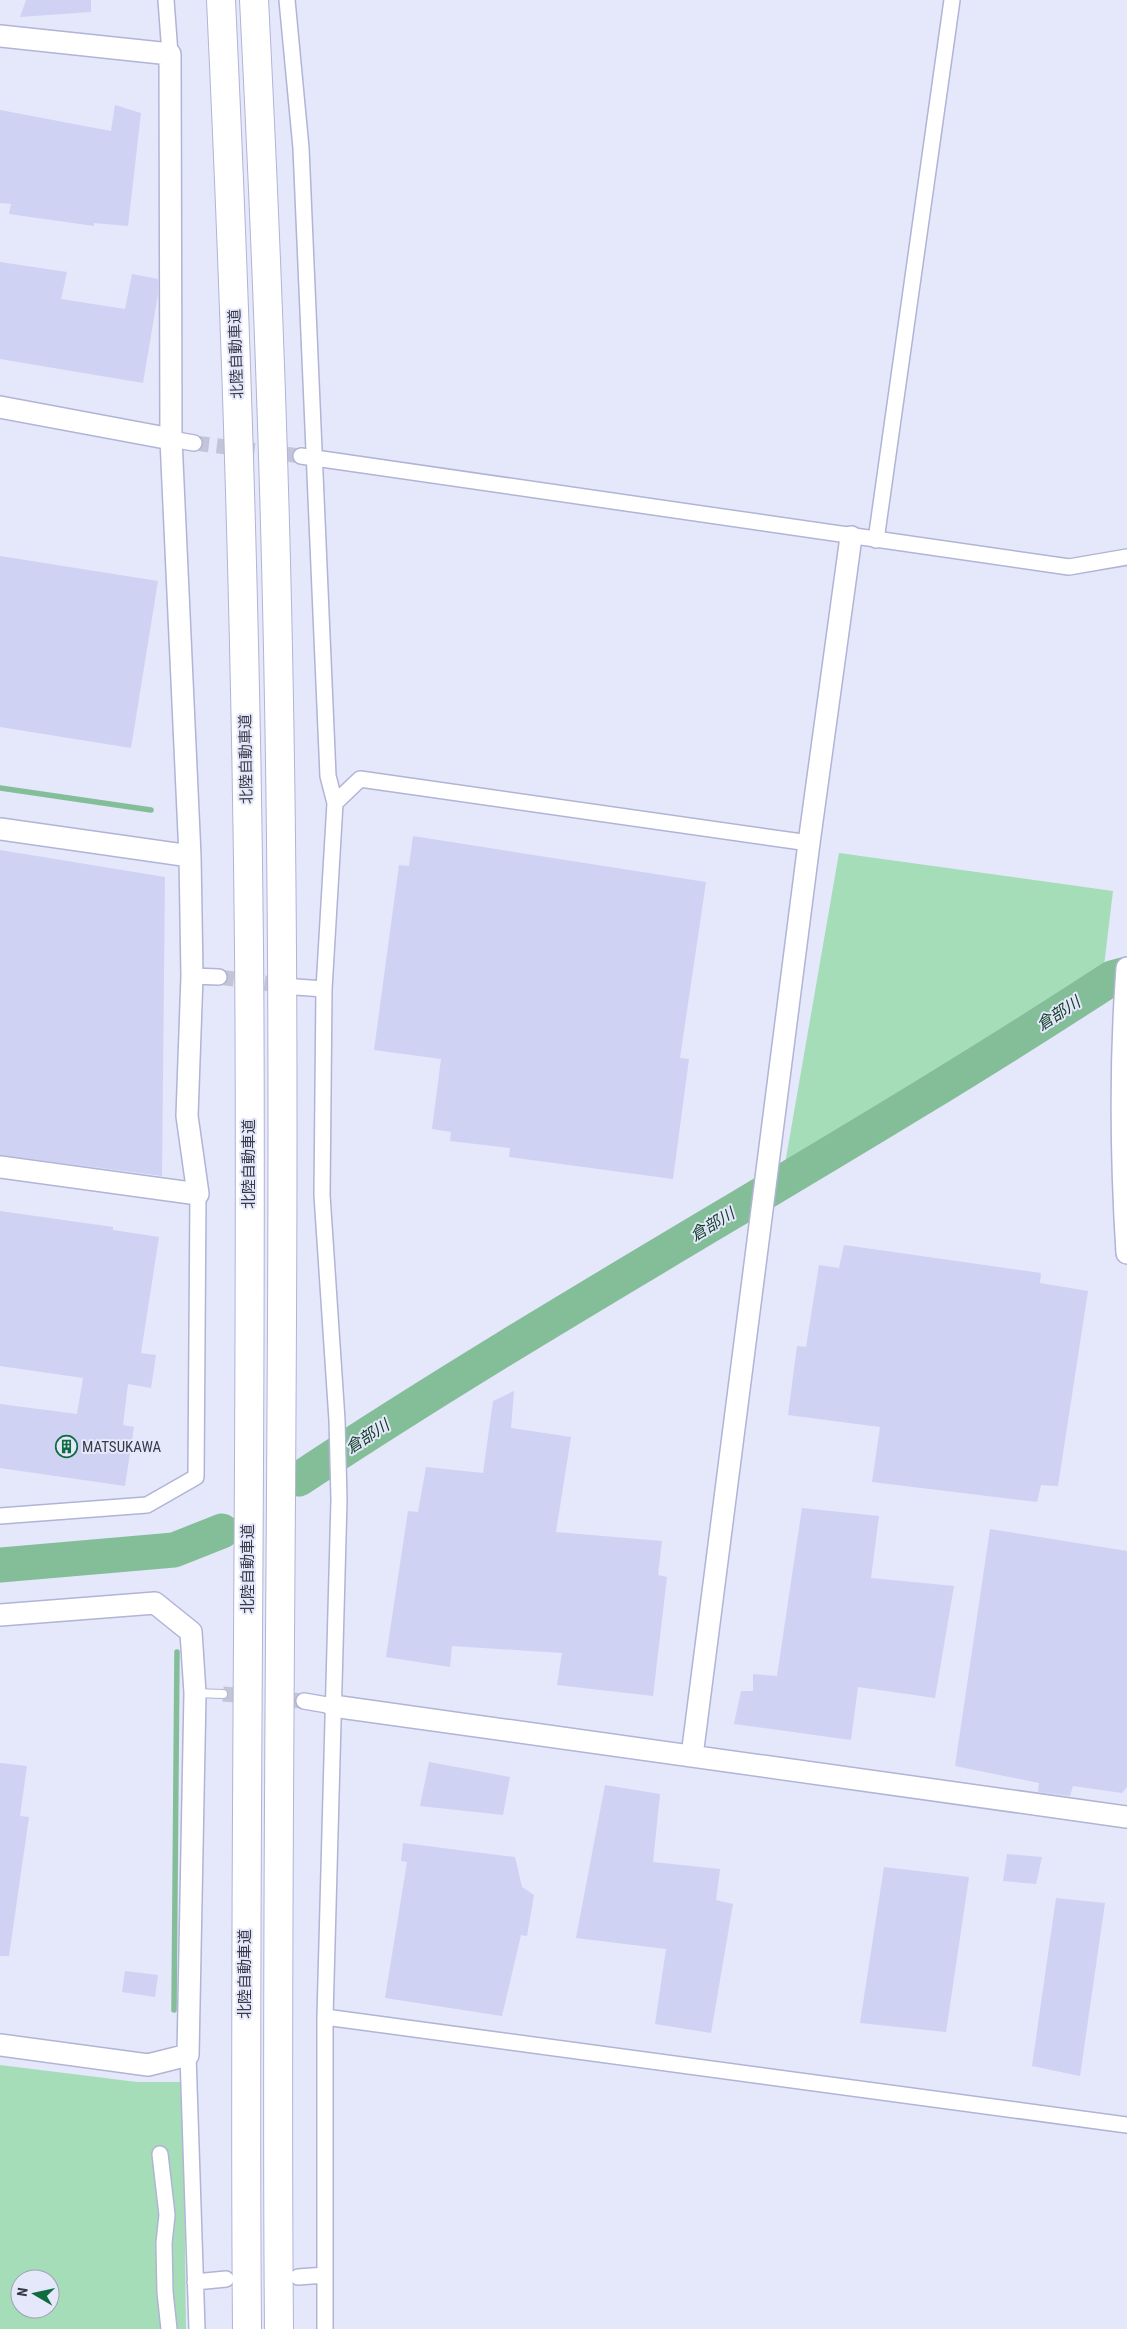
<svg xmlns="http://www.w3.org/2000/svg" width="1127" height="2329" viewBox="0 0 1127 2329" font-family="'Roboto Condensed','Noto Sans JP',sans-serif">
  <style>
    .green { fill: #a5ddb9; fill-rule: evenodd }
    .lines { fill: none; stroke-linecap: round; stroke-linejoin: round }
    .stream { stroke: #83be99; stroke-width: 5.5 }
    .river { stroke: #83be99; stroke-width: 35 }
    .building { fill: #cfd2f3 }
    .street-tunnel { stroke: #c3c4d7; stroke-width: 15; stroke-dasharray: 15 8; stroke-linecap: butt }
    .lane-casing { stroke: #b1b4d5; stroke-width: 10 }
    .street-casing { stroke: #b1b4d5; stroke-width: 18 }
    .secondary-casing { stroke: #b1b4d5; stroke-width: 24 }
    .highway-casing { stroke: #b1b4d5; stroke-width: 30 }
    .lane { stroke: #fff; stroke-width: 8 }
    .street { stroke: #fff; stroke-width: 15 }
    .secondary { stroke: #fff; stroke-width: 21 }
    .highway { stroke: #fff; stroke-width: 28 }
    .labels { text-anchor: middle; stroke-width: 4; stroke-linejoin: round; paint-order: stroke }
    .street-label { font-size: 15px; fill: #393a47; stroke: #e5e7fb }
    .poi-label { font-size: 15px; fill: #393a47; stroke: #e5e7fb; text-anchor: start }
    .water-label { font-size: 16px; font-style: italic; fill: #0d3c23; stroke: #e5e7fb }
  </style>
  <rect width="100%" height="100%" fill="#e5e7fb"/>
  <!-- green -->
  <path class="green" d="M839,853l274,38 -9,75 -319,198z
    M0,2065l137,17h46l3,247h-186zM20,2279h30v30h-30z"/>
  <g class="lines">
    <!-- stream -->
    <path class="stream" d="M0,788l151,22
      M174,2010l3,-358"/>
    <!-- river -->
    <path class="river" d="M299,1479c266,-176 547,-327 813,-501l15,-4
      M0,1565l174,-15 48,-19"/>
  </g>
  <!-- building -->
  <path class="building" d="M26,0h65v12l-71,5z
    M115,105l26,8 -13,113 -34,-3v3l-85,-12 2,-10 -11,-1v-93l111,21z
    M0,262l67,10 -6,27 64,10 7,-35 26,5v15l-15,89 -143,-24z
    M0,556l158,25 -27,167 -131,-21z
    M413,836l293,46 -26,176 9,1 -16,120 -164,-22 1,-9 -60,-7 1,-9 -19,-3 9,-70 -67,-9 25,-185 10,1z
    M0,850l165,27 -3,299 -162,-21z
    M0,1211l113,16v3l46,7 -18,116 15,2 -5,33 -23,-4 -5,41 11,2 -9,59 -125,-18v-64l77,10 6,-36 -83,-12z
    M844,1245l197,28 -1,10 48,8 -30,195 -17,-1 -4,17 -165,-20 8,-55 -92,-12 9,-69 9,1 13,-82 20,3z
    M514,1391l-3,37 60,9 -15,95 106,9 -4,34 9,2 -14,119 -96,-11 5,-32 -110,-7 -2,21 -64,-10 22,-146 10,1 8,-45 57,6 10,-72z
    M802,1508l77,8 -8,62 83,8 -19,112 -77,-11 -7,53 -117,-16 7,-33h12v-17l24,2z
    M990,1529l137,22v236l-5,6 -49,-7 -3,10 -32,-4 1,-9 -84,-17z
    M429,1762l81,15 -7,38 -83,-9z
    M0,1763l27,3 -7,50 9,1 -20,139h-9z
    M605,1785l55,9 -7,68 67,7 -4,31 17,4 -22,129 -56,-9 11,-75 -90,-11z
    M403,1843l112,14 7,30 12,8 -7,41 -6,-1 -19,81 -117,-18 22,-136 -6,-1z
    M1007,1854l35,3 -6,27 -33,-3z
    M884,1867l85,10 -23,155 -86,-9z
    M1056,1898l49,5 -25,173 -48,-10z
    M125,1971l33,4 -3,22 -33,-5z"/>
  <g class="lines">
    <!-- street-tunnel -->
    <path class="street-tunnel" d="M194,443l107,13
      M219,977l68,9
      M223,1694l81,7"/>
    <defs>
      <path id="lane" d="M195,1693l28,1"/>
      <path id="street" d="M166,0l4,54
        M287,0l14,148 27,628 7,27 -11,186 -2,206 15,225 2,80 -14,517v312
        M171,439l23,4
        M301,456l768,111 58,-10
        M876,540l76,-540
        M335,803l25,-24 449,64
        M192,976l27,1
        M296,987l28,2
        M0,1516l147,-11 49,-28 2,-283
        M304,1701l29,5
        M325,2017l802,108
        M188,2055l9,274
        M160,2154l7,61 -3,28 1,49 4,37
        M298,2277l27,-2
        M195,2282l31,-3"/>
      <path id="secondary" d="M0,36l170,18 1,385 19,417 2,120 -5,140 11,78 -198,-27
        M0,407l171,32
        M0,829l190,27
        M1127,968c-7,95 -6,190 0,285
        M0,1615l155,-12 36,29 4,61 -7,362 -40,10 -148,-20
        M333,1706l794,111
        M692,1756l117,-913 42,-306"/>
      <path id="highway" d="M221,0c15,316 25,632 28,948 4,460 -6,921 -2,1381
        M254,0c12,234 21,468 25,702 10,542 -5,1085 0,1627"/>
    </defs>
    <!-- lane casing -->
    <use href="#lane" class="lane-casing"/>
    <!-- street casing -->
    <use href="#street" class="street-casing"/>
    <!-- secondary casing -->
    <use href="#secondary" class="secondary-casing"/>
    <!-- highway casing -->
    <use href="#highway" class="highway-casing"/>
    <!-- lane -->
    <use href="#lane" class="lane"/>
    <!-- street -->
    <use href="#street" class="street"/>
    <!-- secondary -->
    <use href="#secondary" class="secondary"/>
    <!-- highway -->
    <use href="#highway" class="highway"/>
  </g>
  <!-- icons -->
  <defs>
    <symbol id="building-ring" viewBox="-11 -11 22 22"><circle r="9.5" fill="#e5e7fb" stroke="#0f6c40" stroke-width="1.5"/><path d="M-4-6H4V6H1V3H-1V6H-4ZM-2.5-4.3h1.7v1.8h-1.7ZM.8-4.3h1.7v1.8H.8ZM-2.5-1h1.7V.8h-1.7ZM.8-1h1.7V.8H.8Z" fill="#0f6c40"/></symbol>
  </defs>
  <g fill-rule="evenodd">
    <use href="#building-ring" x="54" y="1434" width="25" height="25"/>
  </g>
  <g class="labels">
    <!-- street labels -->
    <g class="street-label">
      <text transform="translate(236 354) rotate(-92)" y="5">北陸自動車道</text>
      <text transform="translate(246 759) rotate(-91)" y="5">北陸自動車道</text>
      <text transform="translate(249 1164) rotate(-90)" y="5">北陸自動車道</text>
      <text transform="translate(248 1569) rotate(-90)" y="5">北陸自動車道</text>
      <text transform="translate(245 1974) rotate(-90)" y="5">北陸自動車道</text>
    </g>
    <!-- poi labels -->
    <g class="poi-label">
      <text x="82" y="1452">MATSUKAWA</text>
    </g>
    <!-- water labels -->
    <g class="water-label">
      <text transform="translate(1058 1013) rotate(-33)" y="6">倉部川</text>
      <text transform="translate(712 1224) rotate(-31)" y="6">倉部川</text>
      <text transform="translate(367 1436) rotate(-33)" y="6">倉部川</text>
    </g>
  </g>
  <!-- north arrow -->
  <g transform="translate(35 2294) rotate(279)"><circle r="24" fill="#e5e7fb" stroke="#a0a2b3"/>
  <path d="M0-4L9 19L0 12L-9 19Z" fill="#0f6c40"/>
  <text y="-8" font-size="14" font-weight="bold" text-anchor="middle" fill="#393a47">N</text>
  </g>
</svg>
